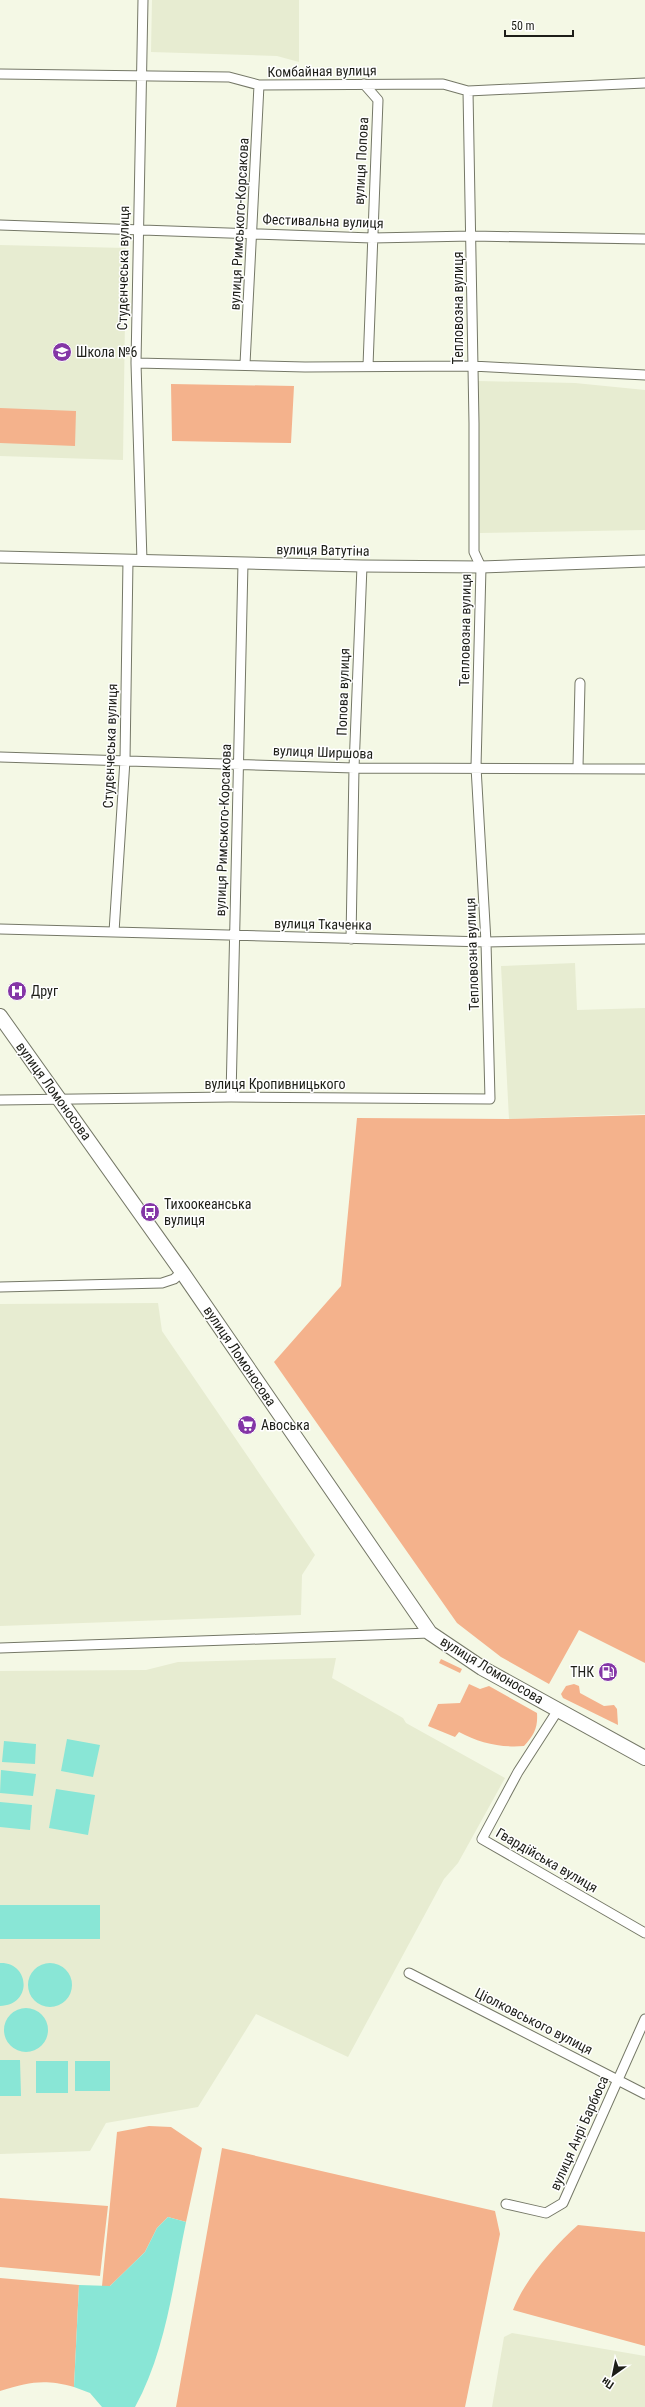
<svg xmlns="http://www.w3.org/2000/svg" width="645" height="2407" viewBox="0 0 645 2407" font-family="'Roboto Condensed',sans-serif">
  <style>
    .built { fill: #e7ecd1 }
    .green { fill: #f4b28c }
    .water { fill: #89e6d6 }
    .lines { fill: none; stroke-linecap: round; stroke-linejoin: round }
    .minor-casing { stroke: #757867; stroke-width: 11 }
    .tertiary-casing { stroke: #757867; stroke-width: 13 }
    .primary-casing { stroke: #757867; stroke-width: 16 }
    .minor { stroke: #fff; stroke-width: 9 }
    .tertiary { stroke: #fff; stroke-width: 11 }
    .primary { stroke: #fff; stroke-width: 14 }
    .labels { text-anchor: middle; stroke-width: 3; stroke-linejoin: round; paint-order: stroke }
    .street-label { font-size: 14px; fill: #1d1e18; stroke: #fff }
    .poi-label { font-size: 14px; fill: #1d1e18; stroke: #fff; text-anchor: start }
  </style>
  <rect width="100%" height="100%" fill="#f4f8e5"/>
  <!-- built -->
  <path class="built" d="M152,0h147v62l-22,-6 -126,-4z
    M0,245l126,3 -3,212 -123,-4z
    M478,381l97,2 70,7v140l-165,3z
    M575,963l2,47 68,-2v106l-136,5 -8,-153z
    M158,1303l4,28 153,224 -13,20 -1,40 -301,11v-322z
    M336,1658l-4,20 71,40 3,5 99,55 -47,85 -14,16 -96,178 -92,-43 -58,93 -92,16 -16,28 -90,3v-483l146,-1 32,-8z
    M512,2333l133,23v51h-153l12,-70z"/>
  <!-- green -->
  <path class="green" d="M171,384l123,2 -3,57 -119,-2z
    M0,408l76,3 -1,35 -75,-3z
    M645,1115v548l-66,-33 -30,54 -48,-27 -44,-34 -183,-261 67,-76 16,-168 152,1z
    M441,1659l21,10 -2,4 -21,-10z
    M469,1684l11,5 9,-3 48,27c1,15 -3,22 -13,33 -23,2 -45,-3 -65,-14l-4,5 -27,-11 10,-22 22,-1z
    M574,1684l5,2 1,7 24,13 10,-1 3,4 1,16 -55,-27 -2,-4 5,-8z
    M149,2126l22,1 31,21 -16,74 -18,-5 -11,11 -12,24 -35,34h-8l15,-154z
    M222,2148l273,63 5,23 -35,173h-289z
    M0,2198l108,8 -8,70 -100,-9z
    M578,2225l67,7v114l-132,-36c11,-29 41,-64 65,-85z
    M0,2278l79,7 -5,102c-31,-8 -43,-5 -74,4z"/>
  <!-- water -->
  <path class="water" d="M67,1739l33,6 -7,32 -32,-6z
    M4,1741l32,3 -1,20 -33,-2z
    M1,1770l35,4 -3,22 -33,-3z
    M56,1789l39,6 -7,40 -39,-7z
    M0,1802l32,3 -2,25 -30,-3z
    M0,1905h100v34h-100z
    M0,1963c30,-1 33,42 0,43z
    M28 1985a22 22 0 1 1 44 0a22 22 0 1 1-44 0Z
    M4 2030a22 22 0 1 1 44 0a22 22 0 1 1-44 0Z
    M0,2060h20l1,36h-21z
    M36,2061h32v32h-32z
    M75,2061h35v30h-35z
    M168,2217l18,5c-13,62 -20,129 -51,185h-33l-12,-14 -16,-6 5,-102 31,1 35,-34 12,-24z"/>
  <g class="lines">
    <defs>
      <path id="minor" d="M0,74l229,3 30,8 184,-1 25,7 177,-8
        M364,84l14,16 -10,266
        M0,225l372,13 100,-2 173,3
        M136,363l169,4 167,-1 173,9
        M245,364l14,-279
        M142,561l-6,-198 7,-363
        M0,757l354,11 291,1
        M578,767l2,-84
        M0,929l486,13 159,-3
        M114,932l11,-172 3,-200
        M351,939l3,-171 8,-202
        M231,1097l12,-534
        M0,1100l231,-3 259,2 -4,-157 -10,-175 5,-200 -7,-15v-129l-6,-332
        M0,1287l162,-4 12,-4 8,-7
        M0,1648l430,-15
        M558,1710l-40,62 -36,67 163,94
        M409,1973l236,121
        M506,2204l40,9 17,-10 82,-184"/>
      <path id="tertiary" d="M0,557l362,9 119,1 164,-6"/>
      <path id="primary" d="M0,1016l182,256 248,361 52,35 163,90"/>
    </defs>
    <!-- minor casing -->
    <use href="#minor" class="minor-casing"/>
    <!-- tertiary casing -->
    <use href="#tertiary" class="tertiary-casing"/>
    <!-- primary casing -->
    <use href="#primary" class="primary-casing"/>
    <!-- minor -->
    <use href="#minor" class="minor"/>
    <!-- tertiary -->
    <use href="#tertiary" class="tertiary"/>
    <!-- primary -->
    <use href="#primary" class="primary"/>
  </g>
  <!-- icons -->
  <defs>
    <symbol id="school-disc" viewBox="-11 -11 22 22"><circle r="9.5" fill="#8436a6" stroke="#fff"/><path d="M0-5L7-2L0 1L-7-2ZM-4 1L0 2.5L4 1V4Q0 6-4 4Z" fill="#fff"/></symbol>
    <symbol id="hospital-disc" viewBox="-11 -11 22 22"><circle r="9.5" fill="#8436a6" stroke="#fff"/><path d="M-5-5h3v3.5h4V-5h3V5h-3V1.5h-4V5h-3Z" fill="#fff"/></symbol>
    <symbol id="bus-disc" viewBox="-11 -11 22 22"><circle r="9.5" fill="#8436a6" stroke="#fff"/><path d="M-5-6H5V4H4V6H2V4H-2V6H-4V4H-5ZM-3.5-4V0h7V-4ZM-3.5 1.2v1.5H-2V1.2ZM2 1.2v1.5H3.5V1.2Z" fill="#fff"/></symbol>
    <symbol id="supermarket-disc" viewBox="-11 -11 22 22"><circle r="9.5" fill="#8436a6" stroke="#fff"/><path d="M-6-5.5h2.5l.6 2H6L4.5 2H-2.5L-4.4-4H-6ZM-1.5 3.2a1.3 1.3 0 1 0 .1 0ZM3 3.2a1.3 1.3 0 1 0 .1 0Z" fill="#fff"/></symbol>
    <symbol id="fuel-disc" viewBox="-11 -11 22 22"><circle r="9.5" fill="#8436a6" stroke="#fff"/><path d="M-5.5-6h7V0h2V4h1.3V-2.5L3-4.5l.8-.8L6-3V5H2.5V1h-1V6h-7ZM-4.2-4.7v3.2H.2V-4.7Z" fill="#fff"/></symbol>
  </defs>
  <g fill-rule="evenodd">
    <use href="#school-disc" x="51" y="341" width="22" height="22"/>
    <use href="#hospital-disc" x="6" y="980" width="22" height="22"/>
    <use href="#bus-disc" x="139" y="1201" width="22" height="22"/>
    <use href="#supermarket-disc" x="236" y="1414" width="22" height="22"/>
    <use href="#fuel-disc" x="597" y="1661" width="22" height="22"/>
  </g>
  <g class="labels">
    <!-- street labels -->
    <g class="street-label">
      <text transform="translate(322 71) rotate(-1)" y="5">Комбайная вулиця</text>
      <text transform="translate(361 161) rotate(-87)" y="5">вулиця Попова</text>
      <text transform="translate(323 221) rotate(2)" y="5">Фестивальна вулиця</text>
      <text transform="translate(239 224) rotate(-87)" y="5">вулиця Римського-Корсакова</text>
      <text transform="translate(123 268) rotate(-89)" y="5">Студєнчеська вулиця</text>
      <text transform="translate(458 308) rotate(-90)" y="5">Тепловозна вулиця</text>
      <text transform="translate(323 550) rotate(1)" y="5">вулиця Ватутіна</text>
      <text transform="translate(465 630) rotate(-89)" y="5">Тепловозна вулиця</text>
      <text transform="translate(343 692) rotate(-88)" y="5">Попова вулиця</text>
      <text transform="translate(110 746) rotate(-88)" y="5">Студєнчеська вулиця</text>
      <text transform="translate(323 752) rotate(2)" y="5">вулиця Ширшова</text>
      <text transform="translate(223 830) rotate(-88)" y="5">вулиця Римського-Корсакова</text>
      <text transform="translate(323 924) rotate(1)" y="5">вулиця Ткаченка</text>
      <text transform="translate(472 954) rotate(-92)" y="5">Тепловозна вулиця</text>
      <text x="275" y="1089">вулиця Кропивницького</text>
      <text transform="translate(54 1091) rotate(54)" y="5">вулиця Ломоносова</text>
      <text transform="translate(240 1356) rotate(56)" y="5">вулиця Ломоносова</text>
      <text transform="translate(492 1670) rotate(31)" y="5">вулиця Ломоносова</text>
      <text transform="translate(547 1860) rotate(30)" y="5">Гвардійська вулиця</text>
      <text transform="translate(534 2021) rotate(27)" y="5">Ціолковського вулиця</text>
      <text transform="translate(579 2133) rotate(-66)" y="5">вулиця Анрі Барбюса</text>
    </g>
    <!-- poi labels -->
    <g class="poi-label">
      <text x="76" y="357">Школа №6</text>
      <text x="31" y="996">Друг</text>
      <text x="164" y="1209">Тихоокеанська<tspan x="164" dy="16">вулиця</tspan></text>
      <text x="261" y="1430">Авоська</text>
      <text x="594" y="1677" text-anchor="end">ТНК</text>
    </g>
  </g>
  <!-- north arrow -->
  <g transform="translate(613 2375) rotate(213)" stroke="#ffffff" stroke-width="3" paint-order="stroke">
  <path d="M0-3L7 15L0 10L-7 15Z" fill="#1d1e18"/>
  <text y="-6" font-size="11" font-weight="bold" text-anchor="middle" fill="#1d1e18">Пн</text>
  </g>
  <!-- scale -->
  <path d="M505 30v6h68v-6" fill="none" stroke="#1d1e18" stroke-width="2"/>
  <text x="511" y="30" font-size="12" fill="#1d1e18" stroke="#ffffff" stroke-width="3" paint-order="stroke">50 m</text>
</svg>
